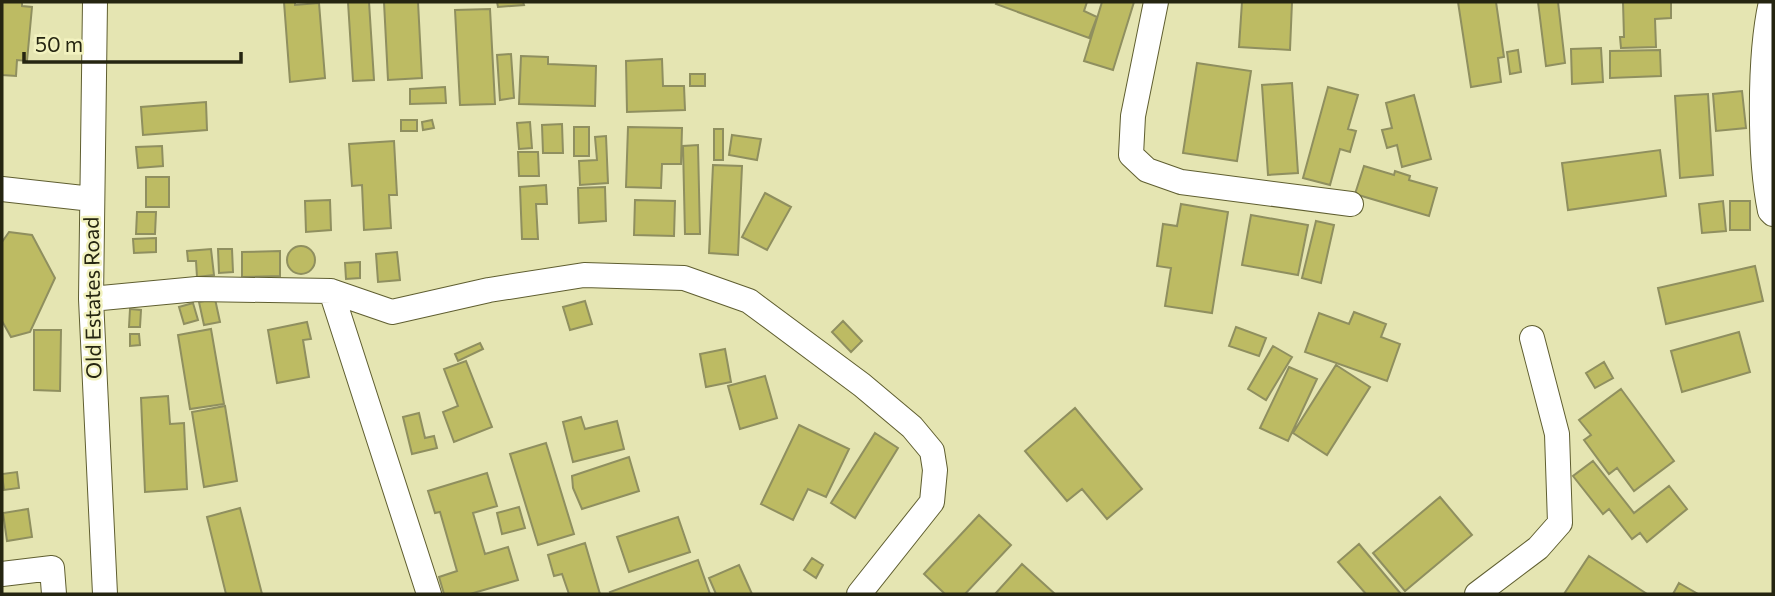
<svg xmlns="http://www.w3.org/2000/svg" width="1775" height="596" viewBox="0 0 1775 596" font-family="Commissioner,sans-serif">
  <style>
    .building { fill: #bdbb63; stroke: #8f8f5f; stroke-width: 2 }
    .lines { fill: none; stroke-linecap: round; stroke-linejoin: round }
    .street-casing { stroke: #5f5e30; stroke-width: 26 }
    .street { stroke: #fff; stroke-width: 24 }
    .labels { text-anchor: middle; stroke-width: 5; stroke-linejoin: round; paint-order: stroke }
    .street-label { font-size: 21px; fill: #252511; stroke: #f2f2bf }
  </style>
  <rect width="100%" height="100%" fill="#e5e5b2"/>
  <!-- building -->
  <path class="building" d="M2,2h20v4l10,1 -5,54 -10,-1 -1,16 -14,-1z
    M284,2h11v3l24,-2 6,75 -35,4z
    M348,2h21l5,78 -21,1z
    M384,2h34l4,76 -34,2z
    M497,2h26l1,3 -26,2z
    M997,2h90l-3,9 13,6 -8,21 -93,-34z
    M1102,2h32l-21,68 -29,-9z
    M1242,2h50l-2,48 -51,-3z
    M1458,2h38l8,55 -6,1 3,24 -30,5z
    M1538,2h20l7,61 -19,3z
    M1623,2h48v16l-16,1 1,28 -35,1 -1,-11h4z
    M490,9l5,95 -35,1 -5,-95z
    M1601,48l2,34 -31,2 -1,-35z
    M1518,50l3,22 -11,2 -3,-22z
    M1660,50l1,26 -51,2v-27z
    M511,54l3,44 -14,2 -3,-45z
    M521,56l27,1v7l48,2 -1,40 -76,-2z
    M662,59l1,27h21l1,24 -58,2 -1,-51z
    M1197,63l54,8 -14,90 -54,-8z
    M690,74h15v12h-15z
    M1292,83l6,90 -30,2 -6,-90z
    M445,87l1,16 -36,1v-15z
    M1328,87l30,8 -10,34 8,2 -6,21 -10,-3 -10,36 -27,-7z
    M1742,91l4,37 -30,3 -3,-37z
    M1708,94l5,81 -33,3 -5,-82z
    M1414,95l17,64 -29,8 -5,-22 -10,3 -5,-18 10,-2 -6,-25z
    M206,102l1,28 -64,5 -2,-28z
    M401,120h16v11h-16z
    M432,120l2,8 -11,2 -1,-8z
    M530,122l2,26 -13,1 -2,-26z
    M562,124l1,29h-20l-1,-28z
    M574,127h15v29h-15z
    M628,127l54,1 -1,36h-19l-1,24 -35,-1z
    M714,129h9v31h-9z
    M732,135l29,4 -4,21 -28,-5z
    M606,136l2,47 -28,2 -1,-24 18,-1 -2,-23z
    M394,141l3,54h-8l2,33 -27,2 -2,-45 -10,1 -3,-42z
    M698,145l2,89h-15l-2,-88z
    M162,146l1,20 -25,2 -2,-21z
    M1660,150l6,46 -98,14 -6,-47z
    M518,152h20l1,24h-20z
    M713,165l29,1 -4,89 -29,-2z
    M1364,166l30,9 1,-4 15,5 -1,4 28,8 -8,28 -74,-22z
    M146,177h23v30h-23z
    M546,185l1,19h-11l2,35h-16l-2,-52z
    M605,187l1,34 -27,2 -1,-35z
    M765,193l26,14 -24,43 -25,-13z
    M330,200l1,30 -25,2 -1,-31z
    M635,200l40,1 -1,35 -40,-1z
    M1723,201l3,30 -24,2 -3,-29z
    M1730,201h20v29h-20z
    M1181,204l47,8 -16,101 -47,-7 6,-38 -14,-2 6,-42 14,2z
    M137,212h19l-1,22h-19z
    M1251,215l57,10 -10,50 -56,-10z
    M1316,221l18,4 -13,58 -19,-5z
    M9,232l23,3 23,43 -25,54 -19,5 -9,-16v-79z
    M156,238v14l-22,1 -1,-14z
    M287 260a14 14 0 1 1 28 0a14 14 0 1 1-28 0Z
    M211,249l3,26 -17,2 -1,-16h-8l-1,-10z
    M218,249h14l1,23 -14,1z
    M280,251v25l-38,1v-25z
    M397,252l3,28 -22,2 -2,-28z
    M360,262v16l-14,1 -1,-16z
    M1755,266l8,35 -97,23 -8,-36z
    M215,299l5,23 -16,3 -5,-23z
    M585,301l7,23 -22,6 -7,-23z
    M193,303l5,17 -14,4 -5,-17z
    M130,309l11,1 -1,17h-11z
    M1354,312l32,12 -5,13 19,7 -13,37 -82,-29 14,-39 30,11z
    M843,321l19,20 -11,11 -19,-20z
    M307,322l4,17 -8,1 6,37 -32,6 -9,-53z
    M1236,327l30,11 -7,18 -30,-10z
    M211,329l13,75 -34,5 -12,-74z
    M34,330h27l-1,61 -26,-1z
    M1739,332l11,40 -68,20 -11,-41z
    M130,334h9l1,11 -10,1z
    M480,343l3,6 -25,12 -3,-7z
    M1273,346l19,11 -26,43 -18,-11z
    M725,349l6,33 -25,5 -6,-33z
    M466,361l26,66 -38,15 -11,-30 15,-6 -14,-37z
    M1604,362l9,16 -18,10 -9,-15z
    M1336,365l34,22 -43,68 -34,-22z
    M1289,367l28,12 -29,62 -28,-13z
    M765,376l12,42 -37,11 -12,-43z
    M1621,389l53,72 -40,30 -17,-23 -8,6 -25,-34 7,-5 -12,-15z
    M168,396l2,28 14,-1 3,66 -42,3 -4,-94z
    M225,406l12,75 -33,6 -12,-75z
    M1075,408l67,81 -35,30 -25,-30 -15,12 -42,-50z
    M419,413l6,25 9,-2 3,12 -25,6 -9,-37z
    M581,417l4,12 32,-8 7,28 -51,13 -10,-40z
    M799,425l50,24 -23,48 -18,-8 -15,31 -32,-16z
    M875,433l23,15 -43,70 -24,-15z
    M546,443l28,91 -36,11 -28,-91z
    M629,457l10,34 -57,18 -9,-21 -1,-12z
    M1593,461l41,52 35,-27 18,23 -40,33 -7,-9 -8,6 -23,-30 -6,5 -30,-38z
    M17,472l2,16 -15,2 -2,-16z
    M487,473l10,33 -24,7 12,41 23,-7 10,33 -48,14h-26l-5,-17 18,-6 -17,-59 -5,1 -7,-22z
    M1440,497l32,38 -67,56 -32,-38z
    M519,507l6,21 -23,6 -5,-21z
    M240,508l22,86h-36l-19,-77z
    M28,509l4,28 -25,4 -4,-28z
    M979,515l32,30 -46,49h-20l-21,-20z
    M678,517l12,35 -61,20 -12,-35z
    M585,543l15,51h-31l-7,-20 -8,2 -6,-21z
    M1359,544l42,50h-35l-28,-32z
    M1589,556l58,38h-83z
    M812,558l11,7 -7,13 -12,-8z
    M698,560l12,34h-99l-1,-2z
    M1022,564l33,30h-60z
    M739,565l13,29h-36l-7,-16z
    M1679,583l19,11h-25z"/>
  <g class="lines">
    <defs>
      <path id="street" d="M95,2l-4,297 14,295
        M1156,2l-23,114 -2,39 16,15 34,12 170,22
        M1771,2c-12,53 -12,155 -1,209l3,3
        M2,189l90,10
        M331,291l98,303
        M91,299l106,-10 134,2 61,21 97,-22 95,-15 100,3 65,23 113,84 50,42 20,24 3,19 -3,32 -73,92
        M2,574l50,-6 2,26
        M1477,594l61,-46 22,-25 -3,-89 -25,-96"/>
    </defs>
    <!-- street casing -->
    <use href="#street" class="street-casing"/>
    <!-- street -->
    <use href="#street" class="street"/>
  </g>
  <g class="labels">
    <!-- street labels -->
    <g class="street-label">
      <text transform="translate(93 298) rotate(-91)" y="7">Old Estates Road</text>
    </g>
  </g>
  <!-- border -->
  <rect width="1775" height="596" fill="none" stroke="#252511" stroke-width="7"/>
  <!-- scale -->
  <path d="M24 52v10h217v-10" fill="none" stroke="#252511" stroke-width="3.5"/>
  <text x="35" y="52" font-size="21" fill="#252511" stroke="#f2f2bf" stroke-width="5" paint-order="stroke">50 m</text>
</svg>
